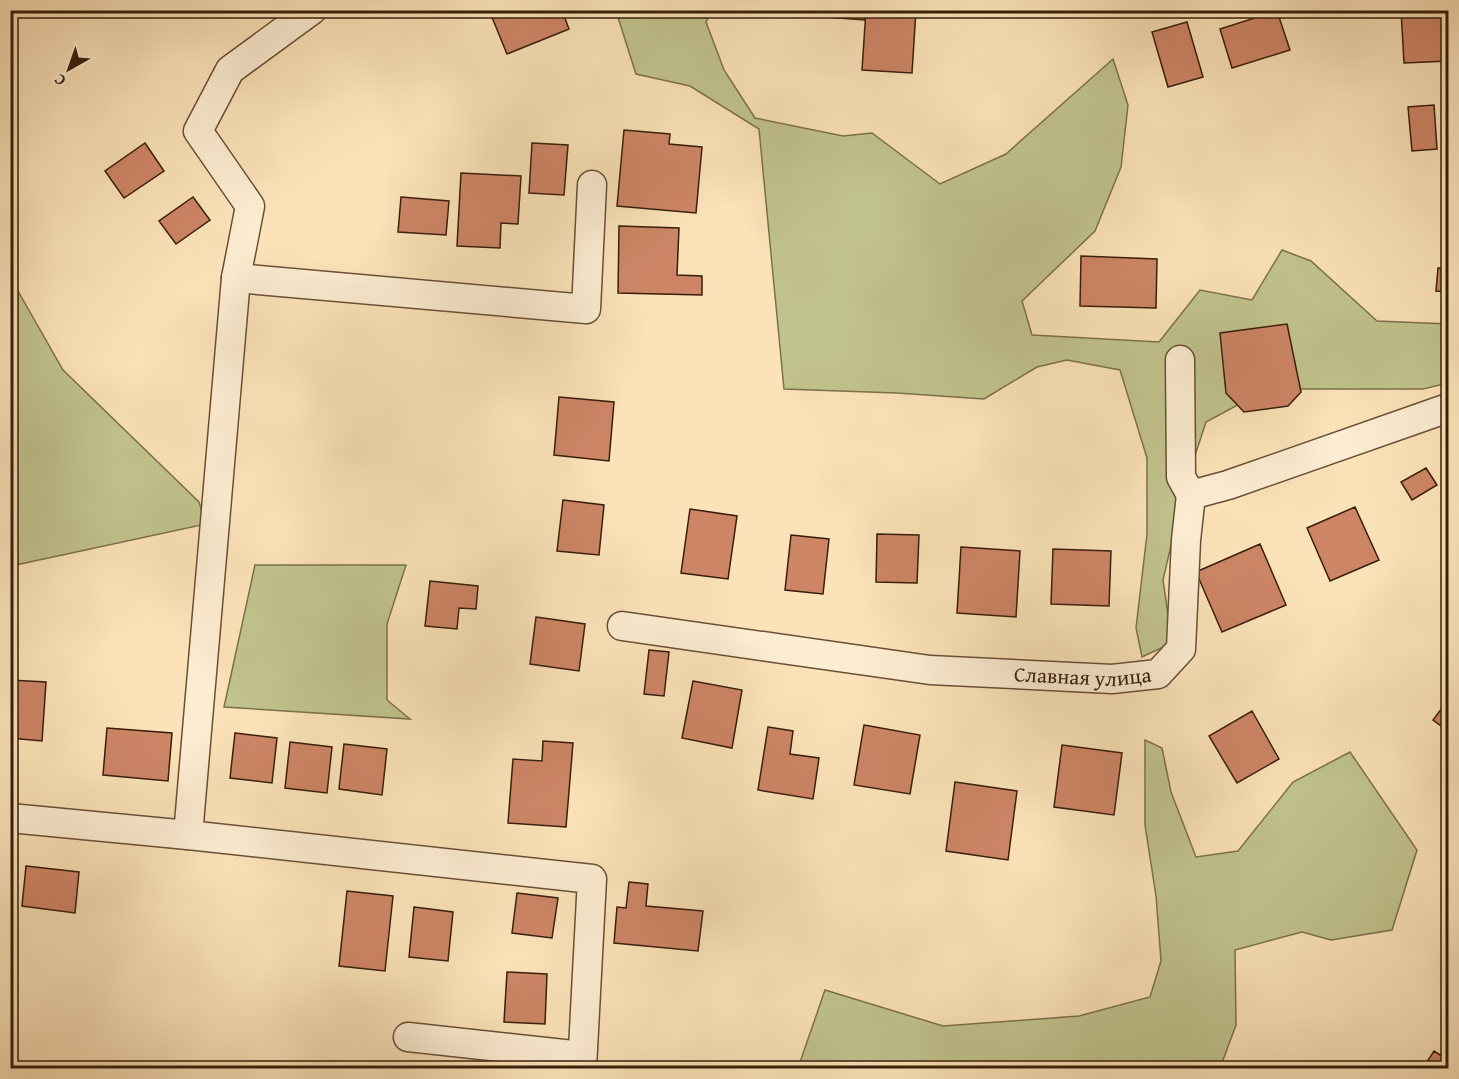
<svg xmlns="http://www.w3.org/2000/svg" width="1459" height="1079" viewBox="0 0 1459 1079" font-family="'Gentium Book Plus',serif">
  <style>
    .green { fill: #c1c38d; stroke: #7c704c; stroke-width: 1.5 }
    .building { fill: #cd8566; stroke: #381e0a; stroke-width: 1.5 }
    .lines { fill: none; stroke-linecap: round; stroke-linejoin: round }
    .minor-casing { stroke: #694f36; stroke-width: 31 }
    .minor { stroke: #fcecd1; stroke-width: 28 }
    .labels { text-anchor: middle; stroke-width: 4.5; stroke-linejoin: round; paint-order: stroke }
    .street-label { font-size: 21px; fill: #381e0a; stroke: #fcecd1 }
  </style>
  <rect width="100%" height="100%" fill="#fbe2b8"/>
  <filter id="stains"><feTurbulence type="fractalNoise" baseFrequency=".00333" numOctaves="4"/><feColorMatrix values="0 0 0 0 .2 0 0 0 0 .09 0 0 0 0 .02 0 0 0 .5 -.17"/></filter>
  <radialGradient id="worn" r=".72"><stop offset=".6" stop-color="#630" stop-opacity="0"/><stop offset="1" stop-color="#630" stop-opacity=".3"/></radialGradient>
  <!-- green -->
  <path class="green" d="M616,11h96l-6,11 18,48 31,48 88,18 29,-3 68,51 66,-30 107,-95 15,46 -7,62 -26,64 -73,70 10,34 127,7 41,-52 52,10 30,-50 29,11 66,60 71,3v59l-25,6h-156l-61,33 -22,67 -21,91 9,63 -30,14 -6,-29 11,-94v-76l-27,-88 -53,-10 -30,7 -53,32 -87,-6 -113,-4 -25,-260 -69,-43 -54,-12z
    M10,277l53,93 136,132 7,22 -195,42z
    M255,565h151l-19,59v76l23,19 -186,-12z
    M1145,740l17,8 9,44 25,65 42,-6 55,-69 57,-30 67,98 -25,80 -61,10 -29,-8 -67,18 1,75 -16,43h-422l27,-78 118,36 136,-10 71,-19 11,-36 -5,-65 -11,-71z"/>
  <!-- building -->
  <path class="building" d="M489,10h73l7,19 -62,25z
    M798,10h68l-1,10 -68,-5z
    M866,10h50l-4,63 -50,-3z
    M1401,10h47v51l-44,2z
    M1277,11l13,39 -58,18 -12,-39z
    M1187,22l16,55 -35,10 -16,-55z
    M1434,105l3,44 -25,2 -4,-44z
    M624,130l46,4 -1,10 33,3 -6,66 -79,-7z
    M145,143l19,28 -40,27 -19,-27z
    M532,143l36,2 -4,50 -35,-2z
    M461,173l60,3 -3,48 -17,-1 -1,25 -43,-2z
    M193,197l17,23 -34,24 -17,-23z
    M401,197l48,4 -3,34 -48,-3z
    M619,226l60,2 -2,47 25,1v19l-84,-2z
    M1081,256l76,3 -1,49 -76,-2z
    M1438,268l10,1v23l-12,-1z
    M1287,324l14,68 -13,14 -44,6 -18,-19 -6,-60z
    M559,397l55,5 -5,59 -55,-6z
    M1426,468l11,17 -25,15 -11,-18z
    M563,500l41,5 -5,50 -42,-4z
    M1355,507l24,53 -49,21 -23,-53z
    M690,509l47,7 -9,63 -47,-6z
    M877,534l42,1 -2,48 -41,-1z
    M791,535l38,4 -6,55 -38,-4z
    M1260,544l26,61 -64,27 -26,-60z
    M961,547l59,4 -4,66 -59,-4z
    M1053,549l58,2 -2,55 -58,-2z
    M430,581l48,5 -2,23 -17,-1 -2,21 -32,-3z
    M536,617l49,7 -6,47 -49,-7z
    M649,650l20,2 -5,44 -20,-2z
    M10,680l36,2 -4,59 -32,-3z
    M693,681l49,9 -10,58 -50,-10z
    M1448,700v31l-15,-11z
    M1252,711l27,48 -42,24 -28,-47z
    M864,725l56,10 -10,59 -56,-9z
    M768,727l25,4 -3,23 29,4 -6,41 -55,-9z
    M107,728l65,5 -4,48 -65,-6z
    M235,733l42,5 -5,45 -42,-5z
    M543,741l30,2 -7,84 -58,-4 5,-64 29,2z
    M290,742l42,5 -5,46 -42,-5z
    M344,744l43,5 -5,46 -43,-6z
    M1062,745l60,8 -8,62 -60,-8z
    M955,782l62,9 -9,69 -62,-9z
    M26,866l53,6 -4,41 -53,-7z
    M629,882l19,2 -2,22 57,5 -5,40 -84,-8 3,-36 9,1z
    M347,891l46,5 -8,75 -46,-5z
    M517,893l41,5 -6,40 -40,-5z
    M414,907l39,5 -5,49 -39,-4z
    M507,972l40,2 -2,50 -41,-2z
    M1434,1051l14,9v8h-25z"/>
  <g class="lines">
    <defs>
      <g id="minor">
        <path d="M236,278l350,31 6,-124"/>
        <path d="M1180,360l1,117 10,18"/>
        <path id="s1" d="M622,626l308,44 182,9 46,-5 23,-25 5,-109 5,-45 37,-10 220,-77"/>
        <path d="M10,818l178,17 404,44 -10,189"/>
        <path d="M188,835l48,-557 14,-72 -52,-75 32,-61 82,-60"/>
        <path d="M408,1037l174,19"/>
      </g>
    </defs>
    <!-- minor casing -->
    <use href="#minor" class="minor-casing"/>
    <!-- minor -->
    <use href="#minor" class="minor"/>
  </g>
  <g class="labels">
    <!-- street labels -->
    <g class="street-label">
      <text dy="7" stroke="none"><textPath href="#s1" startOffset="464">Славная улица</textPath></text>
    </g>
  </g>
  <!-- margin -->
  <rect width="1459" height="1079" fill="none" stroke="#fbe2b8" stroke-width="36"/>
  <rect x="12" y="12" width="1435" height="1055" fill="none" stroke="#381e0a" stroke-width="3"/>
  <rect x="18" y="18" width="1423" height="1043" fill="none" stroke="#381e0a" stroke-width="1.5"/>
  <!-- north arrow -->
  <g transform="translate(69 69) rotate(220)" stroke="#fcecd1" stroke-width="4.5" paint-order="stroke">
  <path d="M0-4.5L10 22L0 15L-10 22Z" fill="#381e0a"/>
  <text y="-9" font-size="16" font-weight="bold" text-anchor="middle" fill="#381e0a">С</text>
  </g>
  <rect width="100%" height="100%" filter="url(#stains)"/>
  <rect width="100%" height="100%" fill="url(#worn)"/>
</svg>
